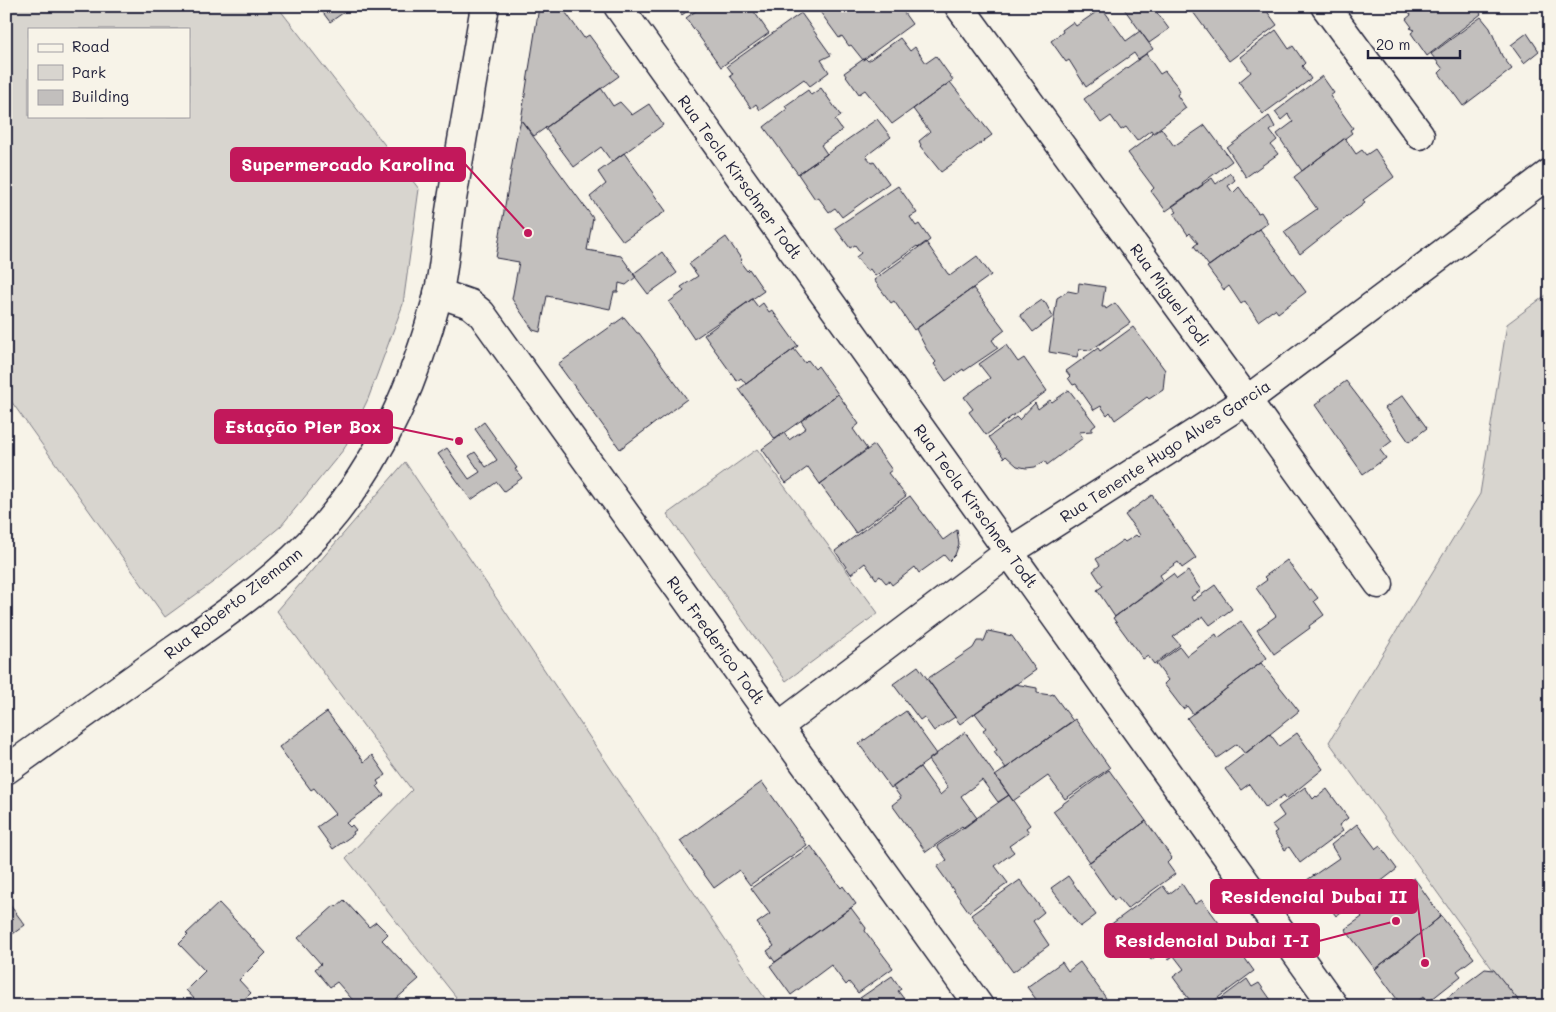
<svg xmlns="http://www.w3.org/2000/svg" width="1556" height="1012" viewBox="0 0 1556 1012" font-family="Mali,sans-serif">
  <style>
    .green { fill: #d8d5cf; stroke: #7d7c85; fill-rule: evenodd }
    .building { fill: #c2bfbd; stroke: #22223b }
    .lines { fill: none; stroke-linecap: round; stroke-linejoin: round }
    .street-casing { stroke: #22223b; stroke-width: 31 }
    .secondary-casing { stroke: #22223b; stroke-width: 31 }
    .street { stroke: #f7f3e8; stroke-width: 28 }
    .secondary { stroke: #f7f3e8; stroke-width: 28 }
    .labels { text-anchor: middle; stroke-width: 4.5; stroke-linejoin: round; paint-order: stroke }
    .street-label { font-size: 16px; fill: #22223b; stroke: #f7f3e8 }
    .leader { fill: none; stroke: #c2185b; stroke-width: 2 }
    .callout-dot { fill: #c2185b; stroke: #f7f3e8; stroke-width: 2 }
    .callout { fill: #c2185b; stroke: #c2185b; stroke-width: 2 }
    .callout-label { font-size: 18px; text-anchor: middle; font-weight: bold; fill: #fff }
  </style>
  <rect width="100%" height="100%" fill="#f7f3e8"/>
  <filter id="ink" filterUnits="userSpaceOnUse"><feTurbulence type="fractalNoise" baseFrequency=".02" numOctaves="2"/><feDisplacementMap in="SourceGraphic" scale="10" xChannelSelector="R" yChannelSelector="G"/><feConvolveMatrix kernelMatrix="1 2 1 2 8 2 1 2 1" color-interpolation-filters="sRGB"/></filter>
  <g filter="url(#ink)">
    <!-- green -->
    <path class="green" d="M6,6h271l142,183 -16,115 -35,95 -24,50 -63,77 -65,54 -51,37 -159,-223zM29,29h160v87h-160z
      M1550,292v714h-31l-190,-264 151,-248 27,-170z
      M757,449l121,164 -92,68 -119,-167z
      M405,462l365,544h-322l8,-9 -110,-139 66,-68 -135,-179z"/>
    <!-- building -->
    <path class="building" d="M318,6h35l-23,16z
      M542,6h19l23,32 5,-3 30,41 -85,60 -13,-16 18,-113 3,1z
      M675,6h19l-12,9z
      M703,6h47l19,27 -48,34 -35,-49z
      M822,6h77l13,18 -49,36 -12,-15 -2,1 -7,-10 -3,2 -21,-29z
      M1122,6h30l17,23 -20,14z
      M1187,6h13l-8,6z
      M1200,6h63l14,19 -48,36 -36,-49z
      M1405,6h70l6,8 -54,42 -16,-23 4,-3 -5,-2 2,-1 -6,-8 5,-4z
      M1102,8l24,33 14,-10 13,18 -15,10 -4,-6 -48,34 -17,-27 -3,2 -15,-21 12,-9 -1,-2 11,-8 3,4z
      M801,13l30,42 -10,5 8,12 -19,14 -6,-7 -44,31 -4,-6 -5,4 -15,-22 1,-1 -7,-9 3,-2 -6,-8z
      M1481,17l9,11 12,28 10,13 -49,37 -24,-33 4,-4 -12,-15z
      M1276,30l13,19 4,-3 12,17 -3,3 9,13 -48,35 -24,-32 12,-10 -11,-15z
      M1527,33l12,18 -15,12 -13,-18z
      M900,38l10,13 5,-4 11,16 10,-7 17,24 -61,44 -27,-34 -6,4 -15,-21 21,-15 3,3z
      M1146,54l14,20 5,-3 13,16 2,4 -3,4 9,13 -33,25 -2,-3 -14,11 -11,-14 -5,3 -10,-14 -10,7 -17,-24z
      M1322,76l12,17 -4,3 23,32 -3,2 2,3 -50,38 -25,-37 16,-12 -5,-8 -7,6 -6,-8z
      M950,82l42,53 -51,37 -21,-26 1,-1 -2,-4 11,-9 -17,-23z
      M601,88l12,18 7,-4 12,13 17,-11 14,21 -51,37 -11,-15 -27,20 -29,-39z
      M821,88l20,28 -6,4 7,10 -21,15 6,9 -29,20 -34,-47 23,-18 -2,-3 23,-16 3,5z
      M1269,116l6,11 -5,4 7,9 -6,5 7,9 -32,23 -19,-29z
      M877,119l14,18 -25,19 6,7 2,-1 15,21 -47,34 -7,-9 -6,4 -11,-15 -3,2 -17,-25z
      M521,120l72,98 -6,32 34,6 15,21 -10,8 -7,-2 -1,9h-4l-4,17 -63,-13 -7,36 -7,-2 -21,-31 7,-37 -23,-4 21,-123z
      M1205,125l27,36 -30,22 1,2 -37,26 -15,-20 3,-3 -26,-35 33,-25 13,18z
      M1345,138l11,16 6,-4 4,5 9,-6 19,28 -31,23 2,3 -65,51 -16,-22 33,-23 -23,-32z
      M624,153l42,58 -43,30 -33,-44 16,-13 -8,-12z
      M1230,173l5,7 -7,6 5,7 6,-6 19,26 3,-1 7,11 -59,43 -15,-20 4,-3 -8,-10 -2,2 -14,-21 3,-2 -5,-6 40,-28 4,6z
      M898,186l19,27 -7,4 6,9 3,-2 11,16 -11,8 -2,-2 -42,30 -5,-7 -3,2 -11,-14 5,-4 -6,-8 -5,3 -15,-20z
      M1260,229l46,63 -28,21 -3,-4 -17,12 -13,-20 -4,3 -12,-18 -5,4 -17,-23z
      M726,237l16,23 -2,2 7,9 2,-2 15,22 -70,48 -25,-37 15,-11 -3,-4 17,-11 -9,-12z
      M926,242l22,32 3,1 26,-19 14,19 -77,55 -20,-29 -3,2 -17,-23z
      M662,252l15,21 -29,21 -15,-20z
      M1079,283l26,4 -3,20h3l1,2 9,-6 15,20 -39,27 -12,-1 -2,8 -28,-5 8,-54 11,-7 10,2z
      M973,288l32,42 -13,10 6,8 -34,23 -1,-2 -17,12 -12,-17 2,-2 -9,-12 -11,-21z
      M752,299l6,8 5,-4 6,9 3,-2 26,36 -52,38 -5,-6 -4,3 -33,-46z
      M1042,300l2,3 1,-1 8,15 -20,15 -13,-17z
      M624,317l13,16h2l48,66 -67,50 -62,-85z
      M1133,327l32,43 -2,20 -14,9 -2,-2 -32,23 -5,-8 -3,3 -6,-9 -7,4 -18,-26 -3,1 -5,-7 2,-2 -4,-5 32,-23 2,3z
      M1006,345l12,17 6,-4 23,33 -61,44 -17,-23 4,-3 -9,-12 26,-19 -11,-14z
      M794,349l11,14 3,-3 7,9 3,-3 20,28 -63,45 -36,-50z
      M1346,381l46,60 -12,9 6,8 -23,16 -48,-69 7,-5 -1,-1z
      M1069,390l27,35 -4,3v3l-13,1 4,6 -36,27 -2,-4 -10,6 -9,1 -9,-2 -11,-10 -2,2 -15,-21 27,-20 3,3 16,-17 3,6 12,-9 2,2z
      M838,394l21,30 -6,5 14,20 -47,35 -12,-17 -22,16 -24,-34 22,-16 5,7 17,-12 -5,-7z
      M1403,395l24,33 -18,14 -24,-34z
      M484,422l33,46 -2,1 7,9 -18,13 -7,-9 -26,18 -33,-46 9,-6 22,31 11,-7 -11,-16 6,-4 11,15 11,-7 -22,-31z
      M874,445l18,25 -4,3 18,23 -50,37 -36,-49z
      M1152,495l44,63 -14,10 -4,-6 -18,13 3,5 -48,37 -18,-27 6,-4 -10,-15 7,-6 -4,-6 27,-19 2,2 11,-7 2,2 2,-2 -15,-20z
      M910,496l33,44 14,-10 2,14 -4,11 -6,6 -5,-6 -25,18 -4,-6 -23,18 -3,-4 -3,2 -6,-7 -4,3 -11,-16 -14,11 -16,-23z
      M1287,560l22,30 2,-1 7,9 -4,3 10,14 -15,11 1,2 -36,26 -17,-24 19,-14 -20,-28 11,-8 -3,-3z
      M1188,571l13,19 -10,7 2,4 22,-16 17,24 -22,16 -7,-9 -30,21 7,8 -26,19 -6,-8 -5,3 -30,-41 60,-44 4,5z
      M1241,621l26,37 -74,56 -6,-8 -4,3 -19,-25 4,-4 -12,-16 24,-17 7,9 29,-22 2,4z
      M988,631l24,5 24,34 -76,54 -33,-45 46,-31 4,-7h7z
      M1261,663l38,48 -54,43 -8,-10 -20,14 -30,-40z
      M918,666l37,51 -21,14 -10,-14 -4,3 -27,-36z
      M1015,684l22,4v5l13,2 3,-1 20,27 -67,47 -12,-16 3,-2 -14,-20 3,-2 -11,-15z
      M906,711l31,43 -46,34 -32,-44z
      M327,712l37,50 8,-7 14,20 -9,6 2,3 -2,2 7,9 -38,28 4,4 2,-2 4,5 -3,2 1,2 -21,15 -16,-22 18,-13 -21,-26 -3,2 -32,-43z
      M1075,719l35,49 -45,31 -17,-23 -35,25 -18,-25z
      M965,732l44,63 -11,7 -16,-22 -21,16 16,22 -13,10 -2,-2 -36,26 -34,-47 9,-7 -8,-11 27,-20 20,28 8,-7 -20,-28z
      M1297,733l26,36 -37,30 -2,-4 -18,13 -17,-24 -8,6 -16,-21 45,-35 9,12z
      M1109,770l37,51 -56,41 -37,-51z
      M762,782l45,63 -57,40 -11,-15 -25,18 -34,-47z
      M1305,787l8,12 3,-3 1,1 10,-8 21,29 -9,7 4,6 -43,32 -11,-16 -4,3 -11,-17 3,-2 -5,-6 12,-9 -6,-9z
      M1009,795l21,30 -4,3 3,4 -20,14 5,6 -19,14 13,17 -39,29 -32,-45 10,-7 -10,-14z
      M1146,821l26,37 -5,5 8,11 -48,35 -9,-11 -4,2 -26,-37z
      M1357,824l19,25 4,-3 17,23 -61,47 -14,-19 -3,2 -12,-19 32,-22 -8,-13z
      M811,846l30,42 2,-2 13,18 -81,58 -8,-11 7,-5 -17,-23 13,-9 -19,-26z
      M1068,876l28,39 -16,12 -29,-39z
      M1414,878l27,38 -31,26 -35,27 -30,-40 17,-12 -4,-6 15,-10 1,2 7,-6 -1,-2 13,-10 4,5z
      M1020,880l24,32 -11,9 16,24 -36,27 -42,-57z
      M1182,884l13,20 7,-4 17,23 -50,36 -6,-8 -12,9 -6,-7 -3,2 -16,-22 -11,8 -9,-13 57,-42 6,8z
      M6,900l19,25 -19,14z
      M344,900l25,27 7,-5 12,12 -6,6 37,39 -31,27h-30l-21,-24 -7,5 -15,-18 6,-5 -23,-26 37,-33 1,2z
      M219,903l47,50 -27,27 12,13 -14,13h-36l-15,-16 19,-19 -26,-27 9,-9 -2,-1z
      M851,908l15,20 -1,3 28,37 -35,25 -9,-11 -3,3 -15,-20 -40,30 -21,-29z
      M1441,916l33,42 -17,13 4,5 -34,27 -4,-6 -11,9h-10l-27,-37 35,-27z
      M1214,927l11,16 6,-4 23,32 -47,35h-13l-21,-29 11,-8 -10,-13z
      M1062,962l6,9 12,-9 26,36 -10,8h-55l-14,-19z
      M1485,969l9,1 29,36h-87z
      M892,976l9,13 -3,2 9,12 6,-4 4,7h-51l-6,-8z
      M1247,979l5,8 7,-4 12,17 -3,2 2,2 4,-2 3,4h-66z
      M461,1001l4,5h-10z"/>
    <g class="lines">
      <defs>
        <path id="street" d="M618,6l716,1000
          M959,6l288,394 132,184
          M1325,6l95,129
          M438,293l32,11 11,9 498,693
          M778,727l231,-175 238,-152 303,-227"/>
        <path id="secondary" d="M6,770c56,-40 112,-80 168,-120 51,-35 107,-74 148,-121 59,-67 94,-149 116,-234 7,-29 8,-61 13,-90 11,-67 23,-133 34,-199"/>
      </defs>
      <!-- street casing -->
      <use href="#street" class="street-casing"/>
      <!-- secondary casing -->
      <use href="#secondary" class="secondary-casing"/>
      <!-- street -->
      <use href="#street" class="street"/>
      <!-- secondary -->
      <use href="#secondary" class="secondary"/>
    </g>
  </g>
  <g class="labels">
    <!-- street labels -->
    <g class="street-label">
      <text transform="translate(740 177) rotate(54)" y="6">Rua Tecla Kirschner Todt</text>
      <text transform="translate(1170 295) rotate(54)" y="6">Rua Miguel Fodi</text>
      <text transform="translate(1165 451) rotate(-33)" y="6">Rua Tenente Hugo Alves Garcia</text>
      <text transform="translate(976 506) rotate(54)" y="6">Rua Tecla Kirschner Todt</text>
      <text transform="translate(233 603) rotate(-38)" y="6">Rua Roberto Ziemann</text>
      <text transform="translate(716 640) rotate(54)" y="6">Rua Frederico Todt</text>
    </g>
  </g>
  <!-- callouts -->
  <path class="leader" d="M528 233L465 164M459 441L392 427M1425 963L1417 897M1396 921L1319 941"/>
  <g class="callout-dot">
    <circle cx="528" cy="233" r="5"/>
    <circle cx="459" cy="441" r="5"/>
    <circle cx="1425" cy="963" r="5"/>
    <circle cx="1396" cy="921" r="5"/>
  </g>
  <g class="callout">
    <rect x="231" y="148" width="234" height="33" rx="5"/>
    <rect x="215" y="410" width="177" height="33" rx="5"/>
    <rect x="1211" y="880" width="206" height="33" rx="5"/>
    <rect x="1105" y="924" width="214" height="33" rx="5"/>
  </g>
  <g class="callout-label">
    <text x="348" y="171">Supermercado Karolina</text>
    <text x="303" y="433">Estação Pier Box</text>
    <text x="1314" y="903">Residencial Dubai II</text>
    <text x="1212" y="947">Residencial Dubai I-I</text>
  </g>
  <!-- margin -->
  <rect width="1556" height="1012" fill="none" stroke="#f7f3e8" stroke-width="25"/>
  <rect x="12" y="12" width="1531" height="987" fill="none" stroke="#22223b" stroke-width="2" filter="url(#ink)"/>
  <!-- legend -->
  <rect x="28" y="28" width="162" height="90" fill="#f7f3e8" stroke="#a29fa3"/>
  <rect x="38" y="44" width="25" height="8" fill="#f7f3e8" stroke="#a29fa3"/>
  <text x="72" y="52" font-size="15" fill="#22223b">Road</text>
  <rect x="38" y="65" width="25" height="15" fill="#d8d5cf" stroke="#a29fa3"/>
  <text x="72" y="78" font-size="15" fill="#22223b">Park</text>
  <rect x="38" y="90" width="25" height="15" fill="#c2bfbd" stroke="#a29fa3"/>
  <text x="72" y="102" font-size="15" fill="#22223b">Building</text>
  <!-- scale -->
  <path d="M1368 50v8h92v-8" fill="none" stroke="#22223b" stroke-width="2.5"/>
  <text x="1376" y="50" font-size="15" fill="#22223b" stroke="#f7f3e8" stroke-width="4" paint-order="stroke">20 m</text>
</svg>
